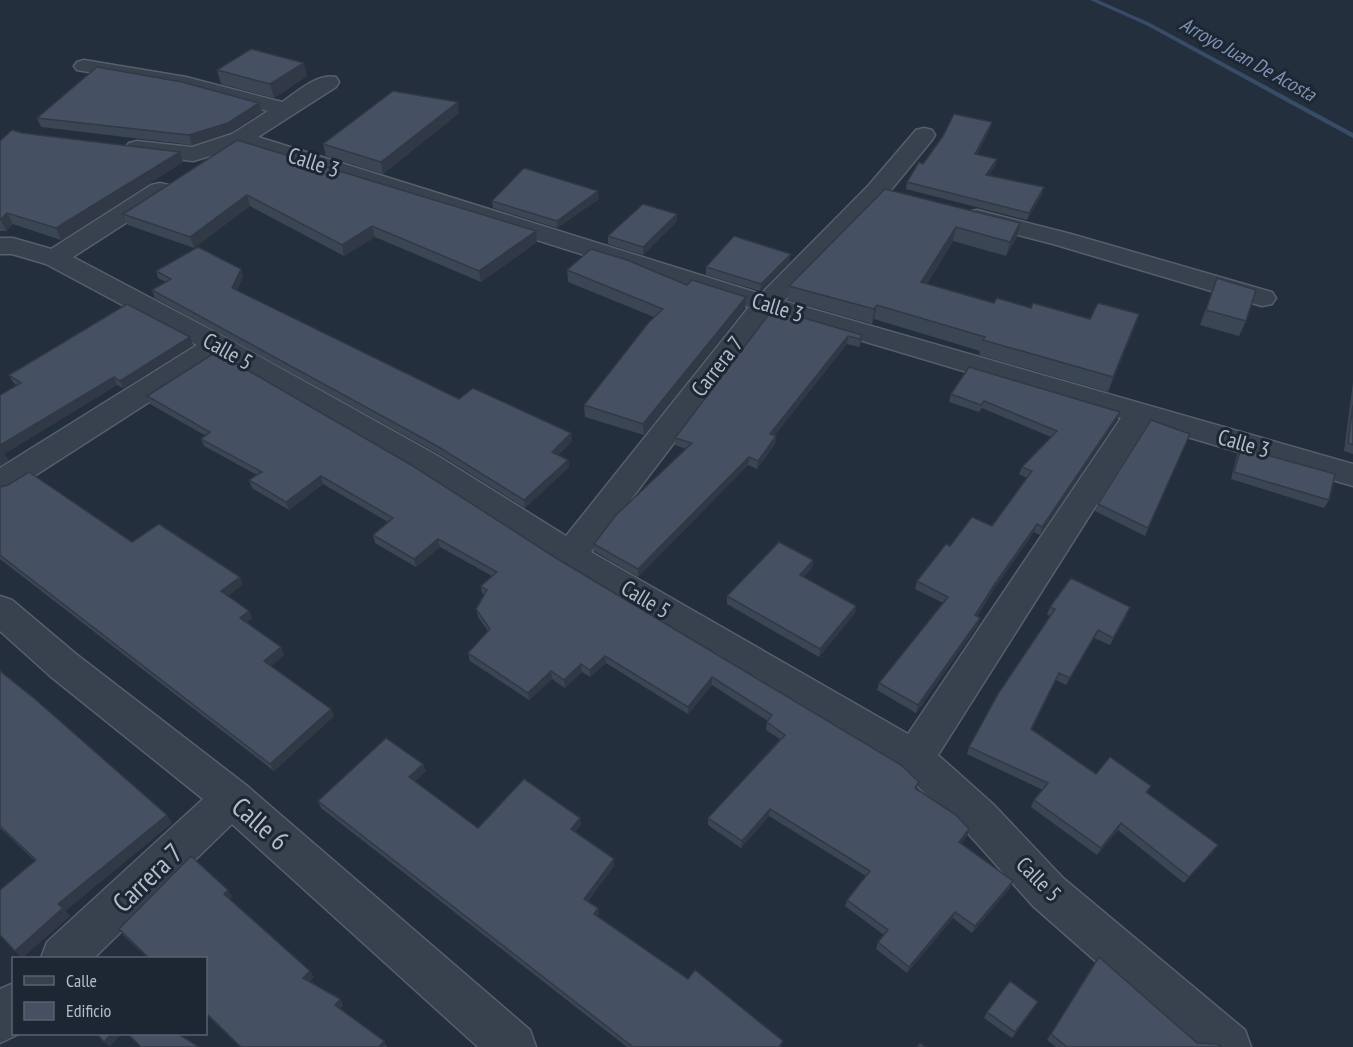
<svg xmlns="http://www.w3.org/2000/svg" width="1353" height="1047" viewBox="0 0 1353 1047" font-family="'PT Sans Narrow',sans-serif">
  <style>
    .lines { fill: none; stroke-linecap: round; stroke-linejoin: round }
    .stream { fill: #394c67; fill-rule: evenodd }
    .minor-casing { stroke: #565f6c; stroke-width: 3 }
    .minor { fill: #38414e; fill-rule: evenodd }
    .wall { fill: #3b4654 }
    .shaded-wall { fill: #303945 }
    .building { fill: #455162; stroke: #303945; stroke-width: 1.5 }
    .labels { text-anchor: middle; stroke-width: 6; stroke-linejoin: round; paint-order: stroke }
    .far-water-label { font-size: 20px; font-style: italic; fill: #7c92b1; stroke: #1d2633 }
    .street-label { font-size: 22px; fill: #b4bcc9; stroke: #1d2633 }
    .near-street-label { font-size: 27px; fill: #b4bcc9; stroke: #1d2633 }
  </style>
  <rect width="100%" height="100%" fill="#242f3e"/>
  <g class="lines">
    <!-- stream -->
    <path class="stream" d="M1090,0h8l52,23 203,110v5l-207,-113z"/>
    <defs>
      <path id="minor" d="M84,60l102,17 96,25c15,-10 35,-29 54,-25l3,5 -3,5 -78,50 503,157 107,-108 48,-56 8,-2 8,2 3,5 -3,5 -46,56 -102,105 569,163v22l-206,-61 -209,330 55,49 70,74 182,152 6,17h-58l-160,-141 -68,-76 -65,-60 -342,-206 -142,-92 -197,-115 -208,134 -11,3v-26l197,-123 -151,-81 -34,-10h-12v-16h13l38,11 100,-64 9,-2 9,2 3,5 -3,5 -96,62 155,82 210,117 128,80 183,-229 -507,-160 -5,4 -13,1 -31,9 -64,-8 -4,-5 4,-5 8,-2 55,6 40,-13 36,-23 -83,-22 -108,-19 -3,-4 3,-4zM772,314l349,104 -213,316 -317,-182z
        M977,210l94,24 201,58 4,6 -4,6 -10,2 -209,-62 -85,-22 -3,-5 3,-5z
        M0,596l12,4 64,54 170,131 284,245 6,17h-58l-246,-223 -138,134h-53l6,-16 156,-143 -153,-123 -50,-45z
        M14,983v51h5l-19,9v-54z"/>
    </defs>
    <!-- minor casing -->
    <use href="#minor" class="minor-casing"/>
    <!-- minor -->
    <use href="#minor" class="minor"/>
  </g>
  <!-- wall -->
  <path class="wall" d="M217,70l90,6 -33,22 -53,-14z
    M259,103l3,9 -31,20 -39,13 -151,-18 -4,-9z
    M459,113l-76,61 -57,-18 -3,-12z
    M990,129l-13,25 20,5 -2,7 -6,9 55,12 -2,7 -15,26 -121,-31 1,-7 16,-18z
    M22,133l158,19 3,10 -122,78 -48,-16 -7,7h-6v-90z
    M237,140l300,102 -56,40 -106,-45 -31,19 -94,-50 -56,42 -66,-23 -5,-11z
    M885,189l132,48 -11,19 -53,-15 -26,43 67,19 37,5 103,21 -26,63 -129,-37 1,-4 -106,-32 -2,5 -84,-24 1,-14z
    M599,199l-42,29 -64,-20 -1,-7z
    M677,221l-34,34 -35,-11v-8z
    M790,261l-30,30 -54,-16v-8z
    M241,269l2,7 -6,15 222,108 112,34 1,8 -14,14 10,5 1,7 -44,41 -86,-54 -284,-156 -3,-8 14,-8 -8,-4 -2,-7z
    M567,270l120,15 58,23 -101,127 -59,-18 -1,-12 70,-88 -86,-35z
    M1217,278l29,43 -7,15 -39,-11z
    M773,309l89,26 -1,8 -2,4 -12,-3 -73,92h2l-1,8 -18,25 -9,-4 -110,112 -44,-26v-7l92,-95 -11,-4v-7z
    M190,337l3,8 -70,43 -6,-3 -113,69 4,6 -8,6v-71l17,-9 -4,-4 -4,-7z
    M1353,382v72l-9,-3z
    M951,394l169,18 -3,7 -77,116 -6,-3 -42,60 -15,24 3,2 -2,7 -62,88 -39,-23 2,-7 64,-80 -28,-14 2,-8 33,-35 42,-20 35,-48 -8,-4 3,-7 29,-30 -69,-29 -3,4 -30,-10z
    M147,396l409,162 361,231 52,40 -2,7 -6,7 52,38 -3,7 -38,45 -19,-15 -46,55 -31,-24 2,-7 6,-7 -39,-29 2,-6 19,-24 -97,-60 -28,32 -33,-23v-7l72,-79 -14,-9 1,-8 1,-1 -56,-36 -24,29 -82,-51 -16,14 -8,-5 -17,16 -13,-9 -23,21 -59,-39 -2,-8 20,-22 -10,-14 -2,-8 9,-14 -3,-2 -1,-7 11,-10 -52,-29 -24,20 -41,-24 -2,-8 15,-13 -65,-38 -34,26 -37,-22 -3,-8 8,-5 -53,-29 -3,-7 5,-3 -56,-32z
    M1190,434l-45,102 -50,-25 3,-7z
    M1241,448l88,52 -5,8 -93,-29 6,-24z
    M0,487l132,55 111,42 -15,12 21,15 3,7 -5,4 34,25 3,8 -13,11 60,43 3,7 -60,55 -274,-212z
    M813,560l-1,8 -8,9 52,29 -1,7 -36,44 -92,-53v-8z
    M1050,607l77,8 -17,30 -16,-7 -28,47 -10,-5 -24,49 64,45 55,12 -4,7 66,59 -29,31 -66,-53 -21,25 -66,-48 3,-7 9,-10 -76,-36 2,-7 81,-131 -3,-2z
    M0,671l172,152 -107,88 5,5 -48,42 13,-97 -35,-33z
    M423,764l3,7 -11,10 63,47 102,-10 1,7 -6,7 39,34 -26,35 10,7 1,7 -1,1 184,131h-155l-306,-239 -3,-7z
    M232,896l-3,3 85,78 -5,4 31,18 3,6 -3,4 44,32 3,6h-147l-34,-33v-56h-58l-24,-22 -5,-7z
    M1099,957l98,86 24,4h-165l-9,-7z
    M1034,1008l-22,30 -28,-20 3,-6z"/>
  <!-- shaded-wall -->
  <path class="shaded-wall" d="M304,63l3,13 -33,22 -4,-14z
    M458,102l1,11 -76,61 -2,-12z
    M259,103l3,9 -31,20 -39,13 -3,-10z
    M992,122l-2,7 -16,32 1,-7z
    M180,152l3,10 -122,78 -5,-12z
    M997,159l-2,7 -10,16 1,-7z
    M1044,187l-2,7 -15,26 2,-7z
    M598,191l1,8 -42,29v-7z
    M247,195l3,11 -56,42 -4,-11z
    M7,213l6,11 -7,7 -5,-11z
    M677,214v7l-34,34v-8z
    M1020,223l-3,14 -11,19 4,-14z
    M372,226l3,11 -31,19 -2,-11z
    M956,227l-3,14 -34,55 2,-14z
    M536,231l1,11 -56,40 -2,-11z
    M791,254l-1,7 -30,30 1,-7z
    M241,269l2,7 -8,20 -3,-8z
    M746,297l-1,11 -101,127 -1,-11z
    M877,305l-3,14 -2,5 2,-15z
    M1139,314l-5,15 -26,63 5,-15z
    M862,335l-1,8 -2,4 1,-8z
    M848,336l-1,8 -78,98 1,-8z
    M190,337l3,8 -70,43 -3,-7z
    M114,377l3,8 -113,69 4,6 -8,6v-21z
    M1120,412l-3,7 -77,116 2,-8z
    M571,433l1,8 -19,18 -1,-7z
    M776,436l-1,8 -18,25 1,-8z
    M749,457l-1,8 -110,112v-8z
    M568,460l1,7 -44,41 -1,-8z
    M321,476l2,8 -34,26 -3,-8z
    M1037,524l-3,8 -42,60 -20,30 3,-7 19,-30z
    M438,539l2,8 -24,20 -2,-8z
    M813,560l-1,8 -13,14 1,-7z
    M240,577l3,7 -19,15 -3,-8z
    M856,606l-1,7 -36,44 1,-8z
    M249,611l3,7 -9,7 -3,-7z
    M980,618l-2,7 -62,88 2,-8z
    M281,647l3,8 -17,14 -3,-8z
    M605,656l1,7 -16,14v-7z
    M581,664l1,8 -17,16 -1,-8z
    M551,671l1,8 -23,21 -1,-7z
    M712,677v8l-24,29v-7z
    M331,709l3,7 -60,55 -4,-7z
    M423,764l3,7 -14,13 -3,-7z
    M770,809l-1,7 -28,32 1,-7z
    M167,815l5,8 -107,88 5,5 -48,42 -7,-7 43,-47z
    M580,818l1,7 -9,11 -1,-7z
    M1121,823l-3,7 -21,25 4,-7z
    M969,829l-2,7 -10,12 2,-6z
    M1218,845l-5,7 -29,31 5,-6z
    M614,859v7l-29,39 -1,-6z
    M1013,881l-3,7 -38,45 3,-7z
    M228,890l4,6 -4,4 -4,-6z
    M598,908l1,7 -4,5 -1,-6z
    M955,912l-2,6 -46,55 2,-6z
    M310,971l4,6 -7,7 -4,-6z
    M340,999l3,6 -5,6 -3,-6z
    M111,1034h10l-11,13 -6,-5z
    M384,1041l3,5 -8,1z"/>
  <!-- building -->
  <path class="building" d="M251,49l53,14 -34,21 -53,-14z
    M97,67l85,15 77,21 -31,20 -39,12 -152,-17z
    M393,91l65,11 -77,60 -58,-18z
    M954,114l38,8 -17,32 22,5 -11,16 58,12 -15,26 -122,-31 12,-20 4,2 20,-28z
    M12,130l10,3 158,19 -124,76 -49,-15 -7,7v-79z
    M237,140l299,91 -57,40 -107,-45 -30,19 -95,-50 -57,42 -67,-23z
    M524,168l74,23 -41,30 -65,-20z
    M885,189l135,34 -10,19 -54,-15 -35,55 73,21 3,-5 34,10 2,-5 57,16 8,-16 41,11 -26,63 -130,-37 2,-3 -108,-32 -3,4 -85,-23z
    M643,204l34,10 -34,33 -35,-11z
    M734,236l57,18 -30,30 -55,-17z
    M198,247l43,22 -9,19 227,111 14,-11 98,45 -19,19 16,8 -44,40 -87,-54 -285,-156 19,-11 -15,-8z
    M591,249l36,11 60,25 5,-5 54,17 -103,127 -59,-19 65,-83 14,-13 -96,-39z
    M1217,278l39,12 -10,31 -40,-11z
    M127,304l63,33 -70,44 -6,-4 -114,68v-50l21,-12 -12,-8z
    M773,309l89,26 -2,4 -12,-3 -78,98 6,2 -18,25 -9,-4 -111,112 -44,-25 22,-29 76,-72 -17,-5z
    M216,352l197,114 143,92 345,207 18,17 -4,6 41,27 13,14 -10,13 54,39 -38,45 -20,-14 -46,55 -31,-25 10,-12 -41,-30 23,-29 -100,-62 -28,32 -34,-23 77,-83 -18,-13 5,-7 -60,-38 -24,30 -83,-51 -15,14 -9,-6 -17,16 -13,-9 -23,22 -60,-40 22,-24 -14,-20 11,-19 -6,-4 16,-14 -59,-33 -24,20 -41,-24 20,-17 -72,-42 -35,26 -37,-22 13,-8 -61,-33 9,-7 -63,-36z
    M969,367l151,45 -78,115 -5,-3 -43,61 -19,30 5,3 -62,87 -39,-22 69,-86 -31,-16 29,-37 4,2 22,-29 20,9 40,-55 -10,-4 35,-36 -73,-30 -3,4 -30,-11z
    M1353,405v40l-5,-2z
    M1151,420l39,14 -42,94 -50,-24z
    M1241,448l94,26 -6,26 -95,-28z
    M29,472l103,70 27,-18 81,53 -19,14 28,20 -9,7 41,29 -17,14 67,48 -61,55 -270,-209v-68l8,-2z
    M779,542l34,18 -13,15 56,31 -36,43 -93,-53z
    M1071,578l59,29 -17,31 -15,-8 -28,48 -11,-5 -28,56 65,45 14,-17 41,29 -5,6 72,53 -29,32 -68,-54 -20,25 -67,-48 14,-17 -79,-36 29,-53 57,-85 -5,-2z
    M0,671l35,28 132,116 -109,89 5,4 -48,43 -15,-16v-45l36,-30 -36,-34z
    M386,738l37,26 -14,13 69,51 46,-49 56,39 -9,11 43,30 -30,40 14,9 -4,6 94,65 7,-9 88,71 -4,6h-146l-315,-246z
    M191,856l37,34 -4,4 86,77 -7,7 37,21 -5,6 49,36 -5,6h-138l-35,-34v-55h-57l-30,-29z
    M1099,957l98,86 20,1 4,3h-154l-16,-13z
    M1010,981l28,21 -23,30 -28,-20z
    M97,1034h14l-7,8z
    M128,1034h50l21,13h-58z
    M920,1043l5,4h-8z"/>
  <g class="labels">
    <!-- far-water labels -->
    <g class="far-water-label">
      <text transform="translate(1248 59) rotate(29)" y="7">Arroyo Juan De Acosta</text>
    </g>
    <!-- street labels -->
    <g class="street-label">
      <text transform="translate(314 162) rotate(18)" y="8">Calle 3</text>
      <text transform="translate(778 307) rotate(17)" y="8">Calle 3</text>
      <text transform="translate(228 351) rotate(29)" y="8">Calle 5</text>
      <text transform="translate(717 366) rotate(-52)" y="8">Carrera 7</text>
      <text transform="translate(1244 443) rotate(16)" y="8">Calle 3</text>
      <text transform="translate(646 599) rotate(31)" y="8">Calle 5</text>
      <text transform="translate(1039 879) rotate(45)" y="8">Calle 5</text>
    </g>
    <!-- near-street labels -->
    <g class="near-street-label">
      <text transform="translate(260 824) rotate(41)" y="9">Calle 6</text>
      <text transform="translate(148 878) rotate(-44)" y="9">Carrera 7</text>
    </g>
  </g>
  <!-- legend -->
  <rect x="12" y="957" width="195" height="78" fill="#1d2633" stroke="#59626f" stroke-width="1.5"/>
  <rect x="24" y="976" width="30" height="9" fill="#38414e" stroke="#59626f" stroke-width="1.5"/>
  <text x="66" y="987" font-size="18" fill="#b4bcc9">Calle</text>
  <rect x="24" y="1002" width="30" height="18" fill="#455162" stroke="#59626f" stroke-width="1.5"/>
  <text x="66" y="1017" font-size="18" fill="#b4bcc9">Edificio</text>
</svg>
